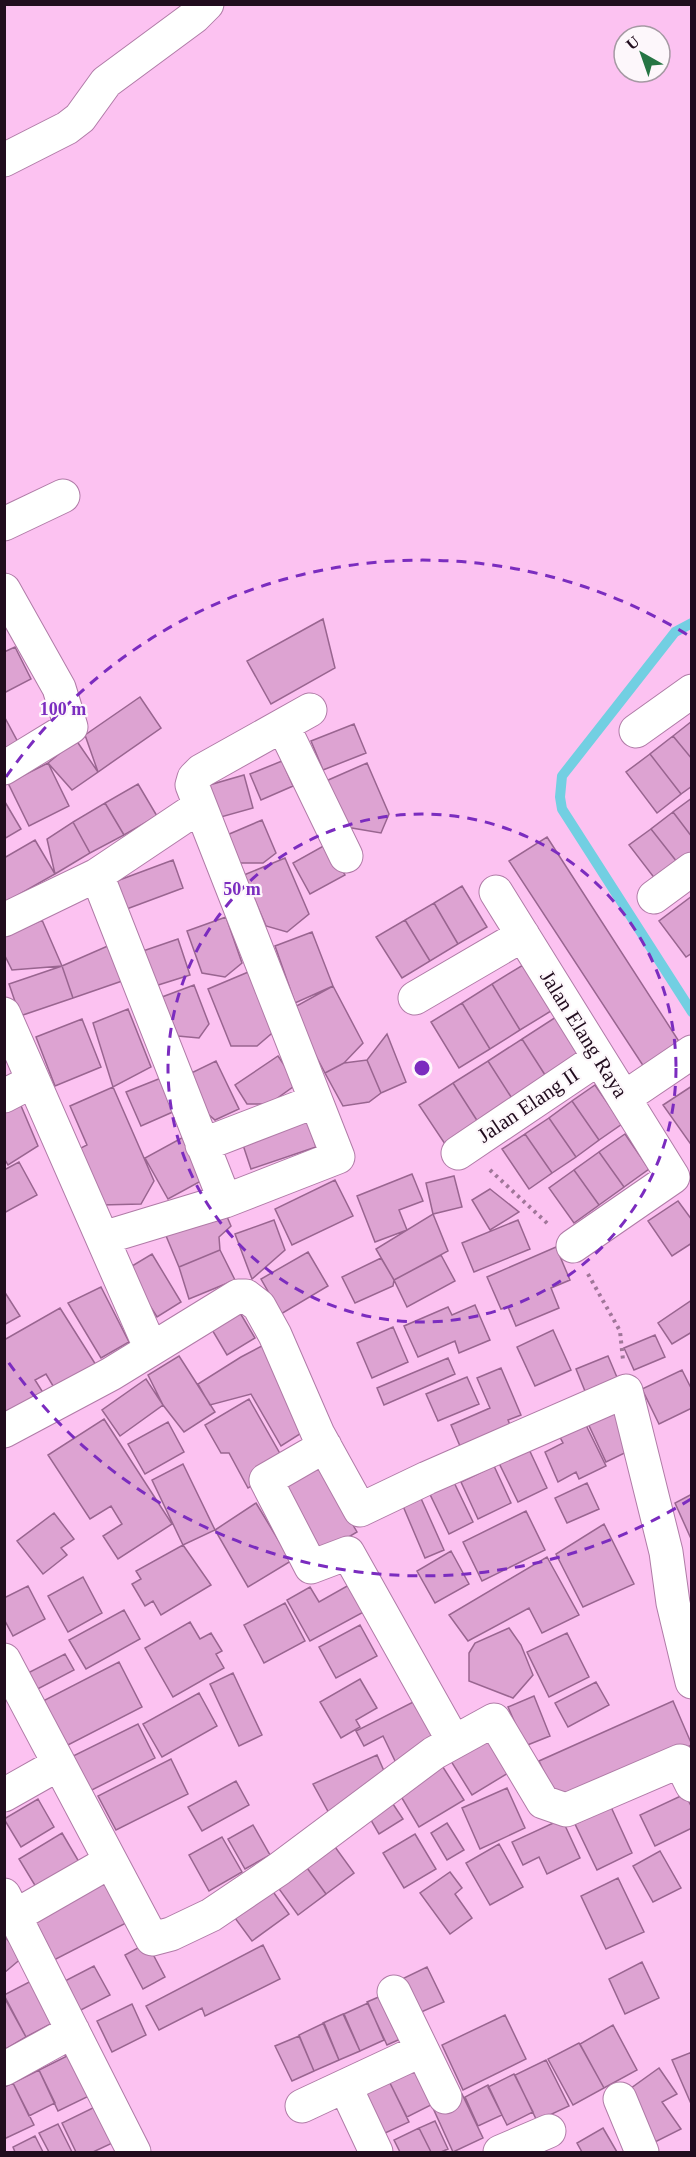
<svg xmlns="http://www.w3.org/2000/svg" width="696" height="2157" viewBox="0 0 696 2157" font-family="'Times New Roman',serif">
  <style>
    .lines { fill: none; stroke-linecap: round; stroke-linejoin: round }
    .stream { stroke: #72cfe2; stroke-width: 10 }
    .building { fill: #dda3d2; stroke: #996590; stroke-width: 1.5 }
    .minor-casing { stroke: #b07ba7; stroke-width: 35 }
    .path { stroke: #a07699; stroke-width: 4; stroke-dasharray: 3 4.5; stroke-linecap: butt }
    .minor { stroke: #fff; stroke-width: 33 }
    .ring { fill: none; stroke: #7b2cbf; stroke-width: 3; stroke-dasharray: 10 8 }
    .labels { text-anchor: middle; stroke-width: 4.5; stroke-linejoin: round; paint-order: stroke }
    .street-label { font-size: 21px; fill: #210d1e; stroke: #fdf7fb }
    .centre { fill: #7b2cbf; stroke: #fdf7fb; stroke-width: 3 }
    .ring-label { font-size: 18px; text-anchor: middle; font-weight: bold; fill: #7b2cbf; stroke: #fdf7fb; stroke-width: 4.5; stroke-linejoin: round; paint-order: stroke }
  </style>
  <rect width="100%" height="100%" fill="#fcc2f1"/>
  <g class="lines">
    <!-- stream -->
    <path class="stream" d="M692,623l-17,9 -113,144 -2,21 2,12 130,203"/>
  </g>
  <!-- building -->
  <path class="building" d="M323,619l12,49 -64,36 -24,-43z
    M15,647l16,32 -27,14v-41z
    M140,697l21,31 -63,44 -13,-37z
    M4,716l16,30 -16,8z
    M692,721v38l-19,-23z
    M354,724l12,29 -43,17 -12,-29z
    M673,736l19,23v27l-11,8 -31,-40z
    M76,740l22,32 -26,18 -24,-27z
    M650,754l31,40 -24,19 -31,-41z
    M282,761l11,25 -32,14 -11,-26z
    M48,763l21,43 -40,20 -21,-43z
    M367,763l22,51 -8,19 -35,-6 -20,-46z
    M244,775l9,33 -32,9 -22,-29z
    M138,784l19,32 -33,19 -19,-32z
    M692,798v39l-19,-25z
    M5,802l16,27 -17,10v-36z
    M105,803l19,32 -34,18 -17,-31z
    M673,812l19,25v21l-11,9 -30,-38z
    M262,820l14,33 -13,10h-25l-11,-28z
    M73,822l17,31 -35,21 -8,-35z
    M651,829l30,38 -22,17 -30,-39z
    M547,837l133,206 -36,24 -135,-206z
    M35,840l20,34 -51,29v-45z
    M327,844l18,31 -35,19 -17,-31z
    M285,858l24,56 -22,18 -21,-6 -22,-51z
    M173,860l10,28 -59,22 -10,-28z
    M462,886l25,41 -29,17 -24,-41z
    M692,896v57l-6,4 -27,-36z
    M434,903l24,41 -28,17 -25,-41z
    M226,917l16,46 -17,14 -23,-4 -15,-42z
    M42,920l20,46 -50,4 -8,-16v-17z
    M405,920l25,41 -28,17 -26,-41z
    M312,932l21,54 -38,17 -20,-57z
    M178,939l12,36 -35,11 -12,-35z
    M110,945l15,35 -52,18 -11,-32z
    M523,965l28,46 -31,19 -28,-46z
    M62,966l11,32 -53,18 -11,-32z
    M253,970l25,58 -21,18h-26l-23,-57z
    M492,984l28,46 -30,19 -28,-46z
    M194,985l15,39 -10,14 -21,-2 -16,-39z
    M333,986l30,57 -19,20 -19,10 -34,-64z
    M462,1003l28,46 -31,19 -28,-46z
    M128,1009l23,58 -38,20 -20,-64z
    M556,1017l25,39 -34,22 -25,-39z
    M82,1019l19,48 -46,19 -19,-49z
    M387,1034l19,48 -25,11 -14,-33z
    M522,1039l25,39 -34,22 -25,-39z
    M278,1056l19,28 -28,20h-22l-12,-19z
    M367,1060l14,33 -12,9 -26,4 -18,-33 19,-10z
    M216,1061l23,48 -24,11 -23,-20 -11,-22z
    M488,1061l25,39 -35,22 -25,-39z
    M161,1078l14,33 -34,15 -15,-34z
    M453,1083l25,39 -33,22 -26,-39z
    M595,1085l27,39 -23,16 -27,-39z
    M692,1086v60l-29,-41z
    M113,1087l41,94 -13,23 -40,1 -24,-55 10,-5 -17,-39z
    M19,1101l19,45 -30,19 -4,-7v-49z
    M572,1101l27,39 -23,17 -27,-39z
    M549,1118l27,39 -24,16 -27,-39z
    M308,1121l8,26 -65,22 -9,-27z
    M189,1134l23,41 -44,24 -23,-41z
    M525,1134l27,39 -23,16 -27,-40z
    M625,1134l24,35 -25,18 -25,-35z
    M599,1152l25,35 -25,18 -25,-35z
    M19,1162l18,33 -33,18v-43z
    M574,1170l25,35 -25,18 -25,-35z
    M412,1174l11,27 -24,9 8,20 -32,12 -18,-46z
    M454,1176l8,31 -29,7 -7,-31z
    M335,1180l18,36 -61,29 -17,-36z
    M490,1189l29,23 -29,18 -18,-30z
    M678,1201l14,19v23l-20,13 -24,-35z
    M222,1205l9,21 -12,11 1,13 -41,17 -15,-36z
    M433,1214l15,37 -54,29 -18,-31z
    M274,1220l11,30 -33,29 -17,-45z
    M518,1220l12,29 -56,23 -12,-29z
    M556,1247l14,33 -19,8 8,20 -43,18 -8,-19 -7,2 -14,-32z
    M220,1250l15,30 -46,19 -10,-32z
    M308,1252l20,34 -47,28 -20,-35z
    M152,1254l29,48 -24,15 -30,-48z
    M441,1255l14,26 -48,26 -13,-27z
    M381,1258l13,22 -1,6 -38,17 -13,-26z
    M101,1287l28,55 -28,16 -33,-55z
    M4,1291l16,25 -16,9z
    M692,1300v32l-20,12 -14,-21z
    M475,1305l15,35 -31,13 -4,-12 -37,16 -14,-31 44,-19 4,8z
    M236,1306l19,32 -28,17 -19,-32z
    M60,1308l36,57 -40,26 -10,-17 -11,6 14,22 -45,16v-78z
    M393,1327l15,35 -36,16 -15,-35z
    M553,1330l18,40 -36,16 -18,-39z
    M655,1335l10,22 -31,13 -10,-22z
    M273,1340l38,87 -30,19 -30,-52 -41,11 -12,-21 43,-27z
    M179,1356l36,56 -31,20 -21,-27 -15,-30z
    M608,1356l11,26 -32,14 -11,-27z
    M448,1358l7,16 -71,31 -7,-17z
    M501,1368l20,47 -13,5 2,5 -50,21 -9,-21 39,-17 -13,-30z
    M682,1370l10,20v18l-33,16 -17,-35z
    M467,1377l12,27 -41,17 -12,-27z
    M146,1379l17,26 -43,31 -18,-26z
    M249,1399l38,67 -39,22 -19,-35h-8l-16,-28z
    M614,1404l21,44 -29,14 -21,-45z
    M581,1415l25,51 -27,13 -3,-7 -18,10 -13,-30 18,-9 -8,-15z
    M104,1419l68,105 -54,35 -15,-23 19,-12 -11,-18 -21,13 -42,-64z
    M168,1422l16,30 -39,22 -17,-30z
    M527,1445l20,43 -29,14 -21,-43z
    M315,1459l42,73 -40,24 -43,-73z
    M183,1464l32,66 -32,15 -31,-65z
    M494,1466l17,37 -33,16 -17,-37z
    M450,1474l23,48 -24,12 -23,-48z
    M587,1483l12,26 -32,14 -12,-25z
    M415,1485l29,65 -19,8 -28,-66z
    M692,1494v47l-17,-38z
    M256,1503l35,58 -43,26 -33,-57z
    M526,1511l19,39 -63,31 -19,-39z
    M54,1513l20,26 -13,9 6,7 -24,19 -26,-33z
    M604,1524l30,60 -51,23 -27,-53z
    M183,1545l28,40 -50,30 -8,-14 -8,5 -13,-22 9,-5 -5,-8z
    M451,1551l18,33 -34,19 -18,-32z
    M547,1557l32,58 -37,18 -13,-25 -61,33 -19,-26z
    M83,1577l19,36 -34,19 -20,-36z
    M356,1581l15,27 -61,33 -23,-41 23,-13 9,15z
    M28,1586l17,33 -32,17 -9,-17v-21z
    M285,1603l20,38 -41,22 -20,-38z
    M124,1610l16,29 -54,30 -17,-29z
    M190,1622l10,17 11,-6 11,18 -6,3 8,14 -51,29 -28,-49z
    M360,1625l17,31 -41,22 -17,-31z
    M509,1628l12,17 12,30 -20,23 -44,-17v-28l6,-10z
    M567,1633l22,44 -40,20 -22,-45z
    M65,1654l9,16 -44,23 -8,-17z
    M119,1662l23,45 -76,39 -23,-45z
    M233,1673l29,62 -23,11 -29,-62z
    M360,1679l17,29 -21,12 4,7 -19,11 -21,-36z
    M596,1682l13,23 -41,22 -13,-24z
    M199,1693l18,33 -55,31 -19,-33z
    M425,1696l22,46 -49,25 -15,-31 -19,10 -8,-15z
    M534,1696l16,40 -25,10 -17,-39z
    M673,1701l19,44 -133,60 -20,-44z
    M138,1724l17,34 -75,38 -17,-35z
    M488,1727l25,43 -41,25 -26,-42z
    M377,1755l11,25 -58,35 -17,-31z
    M171,1759l17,35 -72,36 -18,-34z
    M439,1761l25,39 -45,27 -23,-39z
    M236,1781l13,24 -47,26 -14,-24z
    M507,1788l18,40 -45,21 -18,-41z
    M685,1794l7,14v20l-37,18 -15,-31z
    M38,1799l16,28 -33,20 -17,-28z
    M391,1801l12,18 -24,15 -11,-19z
    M611,1807l21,46 -35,17 -22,-46z
    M562,1819l18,39 -33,16 -8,-17 -16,8 -11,-23z
    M447,1823l17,27 -17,10 -16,-27z
    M253,1825l17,30 -25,14 -17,-30z
    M62,1833l20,34 -43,25 -20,-33z
    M415,1834l21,35 -32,19 -21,-35z
    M222,1837l20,35 -33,19 -20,-36z
    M330,1840l24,33 -28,21 -24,-33z
    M499,1844l24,43 -33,18 -24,-42z
    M660,1851l21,37 -28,14 -20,-36z
    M302,1861l24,33 -28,21 -24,-33z
    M450,1872l12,16 -7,6 17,24 -22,16 -30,-41z
    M106,1873l24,48 -76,39 -24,-48z
    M618,1878l26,54 -38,17 -25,-53z
    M269,1886l20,28 -37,27 -20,-27z
    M4,1936l19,21 -19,16z
    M147,1943l18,34 -22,12 -18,-34z
    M263,1945l17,34 -75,37 -3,-8 -43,22 -13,-24z
    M642,1962l17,36 -34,16 -16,-35z
    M94,1966l16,29 -33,17 -16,-29z
    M427,1967l17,35 -25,11 -17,-34z
    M37,1978l23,41 -34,18 -22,-42z
    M388,1993l19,43 -20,9 -20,-43z
    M4,1997l22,40 -22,13z
    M368,2003l16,37 -24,11 -16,-37z
    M132,2004l14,31 -34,17 -15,-31z
    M343,2014l17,37 -21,9 -16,-37z
    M505,2015l21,44 -63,31 -21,-45z
    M324,2023l15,37 -25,11 -15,-36z
    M613,2025l24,45 -33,18 -24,-44z
    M299,2036l15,35 -22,10 -17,-35z
    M579,2043l25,45 -31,17 -25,-46z
    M692,2052v54l-20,-46z
    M69,2055l20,41 -31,15 -19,-41z
    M546,2060l23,46 -32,15 -22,-46z
    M419,2064l18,38 -30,15 -19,-38z
    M659,2068l18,26 -15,8 19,27 -28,14 -26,-52z
    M39,2070l16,33 -26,13 -16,-33z
    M514,2074l19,38 -26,13 -19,-38z
    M388,2079l21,43 -26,12 -20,-43z
    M13,2083l21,42 -30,14v-52z
    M488,2085l14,30 -24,11 -13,-29z
    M462,2094l21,44 -30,14 -20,-44z
    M103,2103l18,36 -28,13h-17l-14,-29z
    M435,2121l13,28 -7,3h-10l-12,-24z
    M58,2124l14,28h-23l-10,-19z
    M419,2128l12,24h-31l-6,-12z
    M603,2128l14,24h-35l-5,-9z
    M35,2136l8,16h-28l-2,-5z"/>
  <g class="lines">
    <defs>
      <path id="minor" d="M4,160l63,-32 13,-10 26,-36 88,-65 13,-13
        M4,524l59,-28
        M4,590l55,98 12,39 -67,41
        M283,726l63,130
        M636,731l56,-40
        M97,875l128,326
        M496,892l177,285 -100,69
        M654,897l38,-28
        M4,920l93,-45 103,-69
        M415,998l108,-63
        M4,1014l147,335
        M4,1096l29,-15
        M624,1098l68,-46
        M202,1145l114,-44
        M458,1153l141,-95
        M103,1238l122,-37 113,-44 -146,-372 2,-7 7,-7 109,-61
        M4,1431l107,-57 127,-78h8l13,10 16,29 43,99 42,76 67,-32 199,-87 40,161 7,51 19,79
        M325,1446l-59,34 45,87 37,-14 106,189
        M4,1660l148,279 19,-5 40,-19 68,-46 155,-116 60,-33 49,82 23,8 114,-49 12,24
        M4,1795l46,-26
        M4,1895l130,257
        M15,1916l82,-47
        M394,1992l51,105
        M4,2069l69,-38
        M345,2086l31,66
        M620,2099l22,53
        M302,2106l120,-56
        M500,2152l49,-21"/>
    </defs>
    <!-- minor casing -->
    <use href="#minor" class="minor-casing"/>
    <!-- path -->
    <path class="path" d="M490,1170l58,54
      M588,1274l32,57 3,29"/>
    <!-- minor -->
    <use href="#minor" class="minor"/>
  </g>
  <!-- distance rings -->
  <g class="ring">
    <circle cx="422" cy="1068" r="254"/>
    <path d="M691 1499A508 508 0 0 1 6 1359M6 777A508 508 0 0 1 691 637"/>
  </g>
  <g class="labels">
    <!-- street labels -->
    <g class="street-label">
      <text transform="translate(584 1034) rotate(58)" y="7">Jalan Elang Raya</text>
      <text transform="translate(528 1105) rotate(-34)" y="7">Jalan Elang II</text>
    </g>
  </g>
  <circle cx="422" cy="1068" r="9" class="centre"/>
  <g class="ring-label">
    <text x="63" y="715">100 m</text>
    <text x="242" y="895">50 m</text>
  </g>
  <!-- border -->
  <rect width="696" height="2157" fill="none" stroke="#210d1e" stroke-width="12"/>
  <!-- north arrow -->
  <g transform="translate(642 54) rotate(320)"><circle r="28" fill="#fdf7fb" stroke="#a599a3" stroke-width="1.5"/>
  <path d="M0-4.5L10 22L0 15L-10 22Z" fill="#267544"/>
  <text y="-9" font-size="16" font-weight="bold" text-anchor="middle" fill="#210d1e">U</text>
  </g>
</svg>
